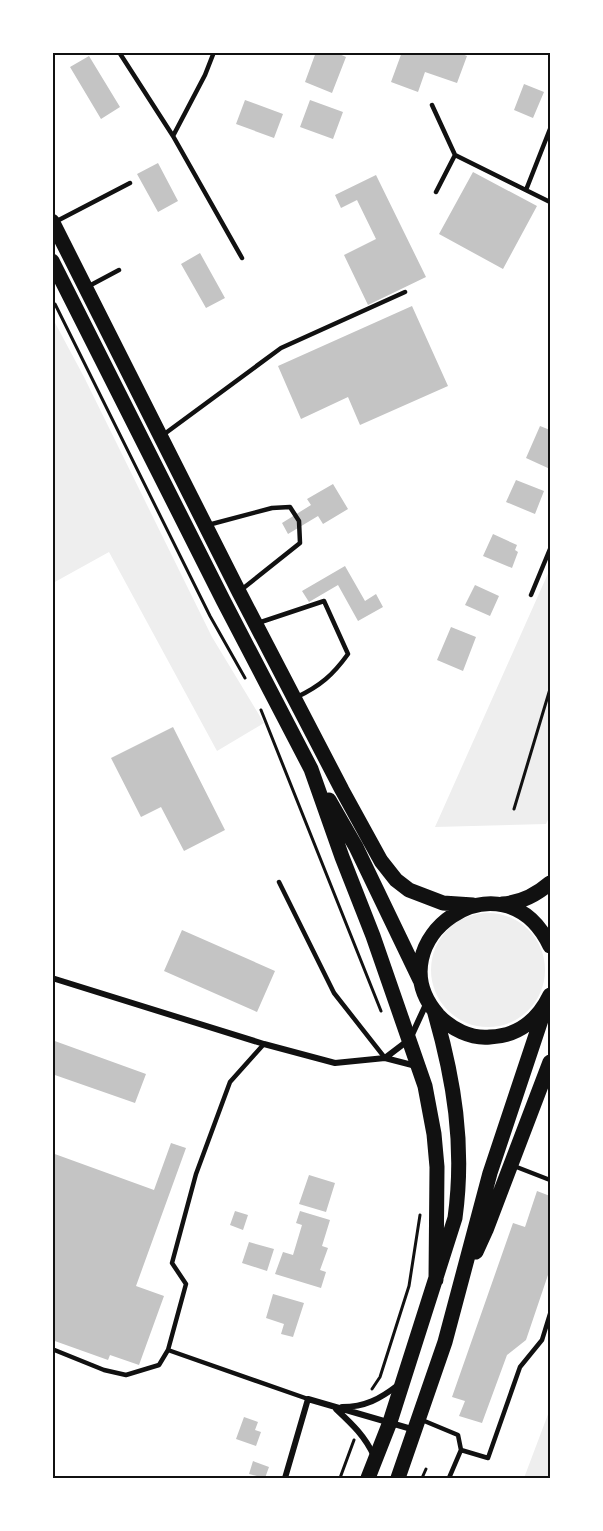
<svg xmlns="http://www.w3.org/2000/svg" width="603" height="1531" viewBox="0 0 603 1531" font-family="'Open Sans',sans-serif">
  <style>
    .green { fill: #eee }
    .building { fill: #c4c4c4 }
    .lines { fill: none; stroke-linecap: round; stroke-linejoin: round }
    .path { stroke: #111; stroke-width: 3 }
    .service { stroke: #111; stroke-width: 4.5 }
    .minor { stroke: #111; stroke-width: 6 }
    .primary { stroke: #111; stroke-width: 15 }
    .neatline { fill: none; stroke: #111; stroke-width: 2 }
  </style>
  <rect width="100%" height="100%" fill="#fff"/>
  <!-- green -->
  <path class="green" d="M53,319l31,58 128,260 52,86 -47,28 -108,-199 -56,31z
    M550,569v246l-4,9 -111,3z
    M431 970a57 57 0 1 1 114 0a57 57 0 1 1-114 0Z
    M550,1409v69h-26z"/>
  <!-- building -->
  <path class="building" d="M316,52h19l11,5 -14,36 -27,-11z
    M402,52h55l10,4 -10,27 -32,-11 -7,20 -27,-10z
    M89,56l31,51 -19,12 -31,-52z
    M524,84l20,8 -11,26 -19,-8z
    M245,100l38,14 -9,24 -38,-14z
    M310,100l33,12 -10,27 -33,-12z
    M158,163l20,38 -20,11 -21,-38z
    M473,172l64,34 -34,63 -64,-35z
    M376,175l50,102 -58,28 -24,-50 32,-16 -19,-39 -16,8 -6,-13z
    M200,253l25,45 -19,10 -25,-44z
    M412,306l36,80 -88,39 -12,-28 -47,22 -23,-53z
    M540,426l10,4v39l-24,-11z
    M516,480l28,11 -9,23 -29,-12z
    M333,484l15,25 -25,15 -5,-8 -30,18 -6,-11 29,-18 -4,-6z
    M493,534l24,11 -2,5 3,2 -6,16 -29,-12z
    M345,566l20,35 11,-7 7,13 -25,14 -20,-36 -29,17 -7,-11z
    M475,585l24,11 -9,20 -25,-11z
    M451,627l25,10 -13,34 -26,-11z
    M173,727l52,103 -41,21 -23,-44 -20,10 -30,-59z
    M182,930l93,41 -18,41 -93,-41z
    M52,1040l94,34 -11,29 -83,-29z
    M171,1143l15,5 -50,138 28,10 -25,69 -29,-10 -2,5 -56,-20v-187l102,37z
    M309,1175l26,8 -9,29 -27,-8z
    M537,1191l13,5v37l-2,8 2,1v27l-24,71 -19,15 -25,68 -23,-7 6,-15 -13,-4 61,-174 12,4z
    M235,1211l13,4 -5,15 -13,-5z
    M300,1211l30,9 -8,26 6,2 -8,22 6,2 -5,16 -46,-14 8,-22 10,3 9,-30 -6,-2z
    M249,1242l25,7 -7,22 -25,-8z
    M273,1294l31,9 -11,34 -12,-3 3,-10 -18,-6z
    M244,1417l14,5 -3,8 6,2 -5,14 -20,-7z
    M253,1461l16,6 -4,11 -16,-4z"/>
  <g class="lines">
    <!-- path -->
    <path class="path" d="M55,304l155,312 35,62
      M261,710l120,301
      M514,809l36,-120
      M372,1389l8,-12 29,-91 11,-71
      M340,1478l14,-38
      M422,1478l4,-9"/>
    <!-- service -->
    <path class="service" d="M119,52l54,84 69,122
      M432,105l23,50
      M173,136l32,-61 9,-23
      M526,190l24,-61
      M436,192l19,-37 95,47
      M55,222l75,-39
      M89,286l30,-16
      M163,435l118,-87 124,-56
      M208,525l64,-17 18,-1 9,14 1,22 -59,47
      M531,595l19,-46
      M258,623l66,-22 24,53c-15,21 -28,32 -51,43
      M279,882l55,111 51,65
      M264,1044l-34,38 -34,92 -24,89 14,21 -18,66 140,49
      M514,1166l36,14
      M52,1349l52,21 22,5 33,-10 9,-15
      M422,1420l36,15 3,15
      M449,1478l12,-28 27,8 32,-91 22,-27 8,-26"/>
    <!-- minor -->
    <path class="minor" d="M52,978l212,66 71,19 50,-5 31,8
      M385,1058l25,-19 18,-39
      M342,1407c23,0 38,-8 56,-22
      M336,1409c16,15 29,27 38,47
      M285,1478l23,-79 107,31"/>
    <!-- primary -->
    <path class="primary" d="M52,221l187,371 103,198 39,71 15,19 13,10 34,13 30,2
      M52,261l171,339 88,169 31,88 31,79 52,150 9,48 3,33 -1,113
      M329,800l27,47 64,133
      M502,904c18,-1 34,-9 48,-21
      M550,946c-47,-98 -177,-5 -112,69 13,14 33,24 52,22 28,-1 48,-17 60,-42
      M476,1252l10,-22 64,-168
      M368,1478l22,-56 65,-204c10,-72 -1,-139 -21,-208
      M398,1478l47,-136 45,-169 56,-168"/>
  </g>
  <!-- border -->
  <rect width="603" height="1531" fill="none" stroke="#ffffff" stroke-width="108"/>
  <rect x="54" y="54" width="495" height="1423" class="neatline"/>
</svg>
